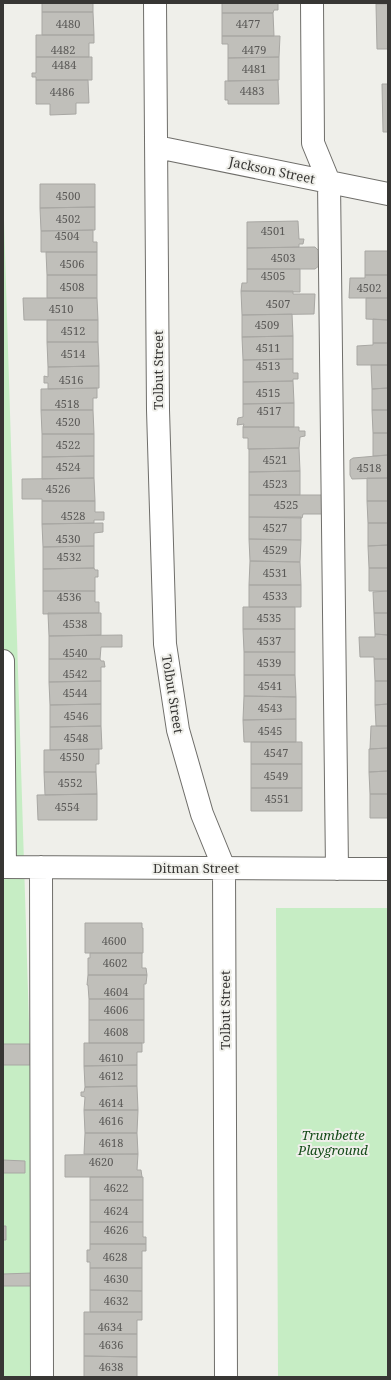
<svg xmlns="http://www.w3.org/2000/svg" width="391" height="1380" viewBox="0 0 391 1380" font-family="'Noto Serif',serif">
  <style>
    .green { fill: #c6edc4 }
    .building { fill: #c0bfba; stroke: #a8a7a3 }
    .lines { fill: none; stroke-linecap: round; stroke-linejoin: round }
    .minor-casing { stroke: #6f6e6a; stroke-width: 24 }
    .minor { stroke: #fff; stroke-width: 22 }
    .labels { text-anchor: middle; stroke-width: 4; stroke-linejoin: round; paint-order: stroke }
    .number-label { font-size: 11px; fill: #595856 }
    .street-label { font-size: 13px; fill: #373634; stroke: #efefea }
    .park-label { font-size: 13px; font-style: italic; fill: #144b18; stroke: #efefea }
  </style>
  <rect width="100%" height="100%" fill="#efefea"/>
  <!-- green -->
  <path class="green" d="M3,188l37,1189h-37z
    M276,908h112v469h-110z"/>
  <!-- building -->
  <path class="building" d="M42,3h51v9h-51z
    M222,3h56v7h-4l-1,3h-51z
    M376,4h12v45h-11z
    M42,12h51l1,23h-52z
    M222,13h51l1,23h-52z
    M36,35h58v8h-5v14h-53z
    M222,36h58l-1,21 -51,1v-14h-6z
    M36,57h56v23h-56v-3h-4v-4h4z
    M279,57v23l-51,1v-23z
    M36,80h52l1,23h-13v11l-26,1v-11h-14z
    M278,80l1,24h-51v-4h-3v-19z
    M382,84h6v48h-5z
    M40,184h55v23l-55,1z
    M95,207v23l-54,1 -1,-23z
    M298,221l1,18h5l-1,5h-4v3l-52,1v-26z
    M93,230v12h4v10h-56v-21z
    M315,247l4,4 1,14 -5,4h-68v-21z
    M365,251h23v24h-23z
    M46,252h51v23h-50z
    M247,269h53v23l-59,-1 1,-8h5z
    M47,275h50v23h-50z
    M365,275h23v23h-39l1,-20h15z
    M241,291h52v3h22l-1,20 -72,1z
    M23,298h74l1,22h-74z
    M366,298h22v22l-22,-1z
    M292,314l1,22 -51,1v-22z
    M373,319l15,1v23h-15z
    M47,320h51v22h-51z
    M293,336v23l-50,1 -1,-23z
    M47,342h51l1,24 -51,1z
    M373,343h15v22h-31v-19l16,-1z
    M293,359v14h5v6h-5v2l-50,1v-22z
    M371,365h17v23l-16,1z
    M99,366v22l-51,1v-6h-4v-7l4,1v-10z
    M293,381l1,22 -51,1v-22z
    M97,388v10h-4v12h-52v-21z
    M388,388v22h-16v-21z
    M294,403v24h-51l1,-3 -7,1 1,-7 5,-1v-13z
    M41,410h52l1,24h-52z
    M372,410h16v23h-15z
    M243,427h56v4h6v5l-5,1 -1,11 -51,1v-11h-5z
    M373,433h15v22l-15,1z
    M42,434h52v22l-52,1z
    M299,448l1,23 -51,1v-23z
    M388,455v23l-36,1 -2,-4v-15l3,-2z
    M94,456v22l-52,1v-22z
    M300,471v24h-51v-23z
    M94,478l1,23h-53v-2h-20v-20z
    M367,478h21v23h-21z
    M249,495h74v19h-20l-1,4 -53,-1z
    M42,501h53v11h9v8h-10v3l-52,1z
    M367,501h21v22h-20z
    M249,517h52v23l-52,-1z
    M103,523v9l-9,1v13l-51,1 -1,-23z
    M368,523h20v22l-20,1z
    M249,539l52,1 -1,22 -50,-1z
    M388,545v23h-19l-1,-22z
    M94,546v22l-51,1v-22z
    M250,561l50,1 1,23h-52z
    M94,568l1,2h3v7h-3v14h-52v-22z
    M369,568h19v23h-19z
    M249,585h52v22h-52z
    M43,591h52v11h4v11l-56,1z
    M388,591v22h-14l-1,-21z
    M243,607h52v22h-52z
    M48,613h53v22l-52,1z
    M374,613h14v22l-13,-1z
    M243,629h52v23h-51z
    M375,634l13,1v24h-14v-2h-14l-1,-20h16z
    M122,635v12h-21l-1,12h-51v-23z
    M244,652h51v23h-51z
    M49,659h51l1,2h3l1,6h-4v14l-52,1z
    M374,659h14v22h-13z
    M244,675h51l1,22 -52,-1z
    M101,681v23l-51,1 -1,-23z
    M375,681h13v23l-13,1z
    M244,696l52,1v22l-53,1z
    M101,704v22l-51,1v-22z
    M388,704v22h-12l-1,-21z
    M296,719v23h-52l-1,-22z
    M101,726l1,23 -52,1v-23z
    M371,726h17v22l-18,1z
    M251,742h51v22h-51z
    M388,748v23l-19,1v-23z
    M99,749v15h-3v8h-52v-22z
    M251,764h51v24h-51z
    M388,771v23h-18l-1,-22z
    M44,772h52l1,22 -52,1z
    M251,788h51v23h-51z
    M97,794v26h-59l-1,-25z
    M370,794h18v24h-18z
    M85,923h57v5h1v25h-58z
    M90,953h52v15h4l1,7h-59v-17h2z
    M88,975h59l-1,9h-2v15h-55l-1,-14h-1z
    M89,999h55v21h-55z
    M89,1020h55v23h-55z
    M84,1043h58v9h-5v13l-53,1z
    M3,1044h27v21h-27z
    M137,1065v21l-52,1 -1,-21z
    M137,1086l1,24h-54l1,-13 -4,-1v-4h3l1,-5z
    M84,1110h54l-1,23h-52z
    M85,1133h52l1,21h-54z
    M138,1154l-1,16h4l1,7h-77v-22z
    M3,1160l22,1v12h-22z
    M90,1177h53v23h-53z
    M90,1200h53v22h-53z
    M90,1222h53v15h3v7h-56z
    M3,1226h3v14h-3z
    M90,1244h56v7h-4v17h-52v-6h-3v-12h3z
    M90,1268h52v23l-52,-1z
    M32,1273v13h-29v-12z
    M90,1290l52,1v21h-52z
    M84,1312h58v8h-5v14h-53z
    M84,1334h53v23l-53,-1z
    M84,1356l53,1v20h-53z"/>
  <g class="lines">
    <defs>
      <path id="minor" d="M155,3l3,407 7,234 13,86 24,84 22,54 2,509
        M312,3l1,140 16,39 8,687
        M157,147l231,47
        M3,661l2,206
        M3,867l385,2
        M41,867l1,510"/>
    </defs>
    <!-- minor casing -->
    <use href="#minor" class="minor-casing"/>
    <!-- minor -->
    <use href="#minor" class="minor"/>
  </g>
  <g class="labels">
    <!-- number labels -->
    <g class="number-label">
      <text x="68" y="28">4480</text>
      <text x="248" y="28">4477</text>
      <text x="63" y="54">4482</text>
      <text x="254" y="54">4479</text>
      <text x="64" y="69">4484</text>
      <text x="254" y="73">4481</text>
      <text x="252" y="95">4483</text>
      <text x="62" y="96">4486</text>
      <text x="68" y="200">4500</text>
      <text x="68" y="223">4502</text>
      <text x="273" y="235">4501</text>
      <text x="67" y="240">4504</text>
      <text x="283" y="262">4503</text>
      <text x="72" y="268">4506</text>
      <text x="273" y="280">4505</text>
      <text x="72" y="291">4508</text>
      <text x="369" y="292">4502</text>
      <text x="278" y="308">4507</text>
      <text x="61" y="313">4510</text>
      <text x="267" y="329">4509</text>
      <text x="73" y="335">4512</text>
      <text x="268" y="352">4511</text>
      <text x="73" y="358">4514</text>
      <text x="268" y="370">4513</text>
      <text x="71" y="384">4516</text>
      <text x="268" y="397">4515</text>
      <text x="67" y="408">4518</text>
      <text x="269" y="415">4517</text>
      <text x="68" y="426">4520</text>
      <text x="68" y="449">4522</text>
      <text x="275" y="464">4521</text>
      <text x="68" y="471">4524</text>
      <text x="369" y="472">4518</text>
      <text x="275" y="488">4523</text>
      <text x="58" y="493">4526</text>
      <text x="286" y="509">4525</text>
      <text x="73" y="520">4528</text>
      <text x="275" y="532">4527</text>
      <text x="68" y="543">4530</text>
      <text x="275" y="554">4529</text>
      <text x="69" y="561">4532</text>
      <text x="275" y="577">4531</text>
      <text x="275" y="600">4533</text>
      <text x="69" y="601">4536</text>
      <text x="269" y="622">4535</text>
      <text x="75" y="628">4538</text>
      <text x="269" y="645">4537</text>
      <text x="75" y="657">4540</text>
      <text x="269" y="667">4539</text>
      <text x="75" y="678">4542</text>
      <text x="270" y="690">4541</text>
      <text x="75" y="697">4544</text>
      <text x="270" y="712">4543</text>
      <text x="76" y="720">4546</text>
      <text x="270" y="735">4545</text>
      <text x="76" y="742">4548</text>
      <text x="276" y="757">4547</text>
      <text x="72" y="761">4550</text>
      <text x="276" y="780">4549</text>
      <text x="70" y="787">4552</text>
      <text x="277" y="803">4551</text>
      <text x="67" y="811">4554</text>
      <text x="114" y="945">4600</text>
      <text x="115" y="967">4602</text>
      <text x="116" y="996">4604</text>
      <text x="116" y="1014">4606</text>
      <text x="116" y="1036">4608</text>
      <text x="111" y="1062">4610</text>
      <text x="111" y="1080">4612</text>
      <text x="111" y="1107">4614</text>
      <text x="111" y="1125">4616</text>
      <text x="111" y="1147">4618</text>
      <text x="101" y="1166">4620</text>
      <text x="116" y="1192">4622</text>
      <text x="116" y="1215">4624</text>
      <text x="116" y="1234">4626</text>
      <text x="115" y="1261">4628</text>
      <text x="116" y="1283">4630</text>
      <text x="116" y="1305">4632</text>
      <text x="110" y="1331">4634</text>
      <text x="111" y="1349">4636</text>
      <text x="111" y="1371">4638</text>
    </g>
    <!-- street labels -->
    <g class="street-label">
      <text transform="translate(272 170) rotate(12)" y="5">Jackson Street</text>
      <text transform="translate(158 370) rotate(-90)" y="5">Tolbut Street</text>
      <text transform="translate(173 694) rotate(81)" y="5">Tolbut Street</text>
      <text x="196" y="873">Ditman Street</text>
      <text transform="translate(225 1010) rotate(-90)" y="5">Tolbut Street</text>
    </g>
    <!-- park labels -->
    <g class="park-label">
      <text x="333" y="1140">Trumbette<tspan x="333" dy="15">Playground</tspan></text>
    </g>
  </g>
  <!-- border -->
  <rect width="391" height="1380" fill="none" stroke="#373634" stroke-width="8"/>
</svg>
